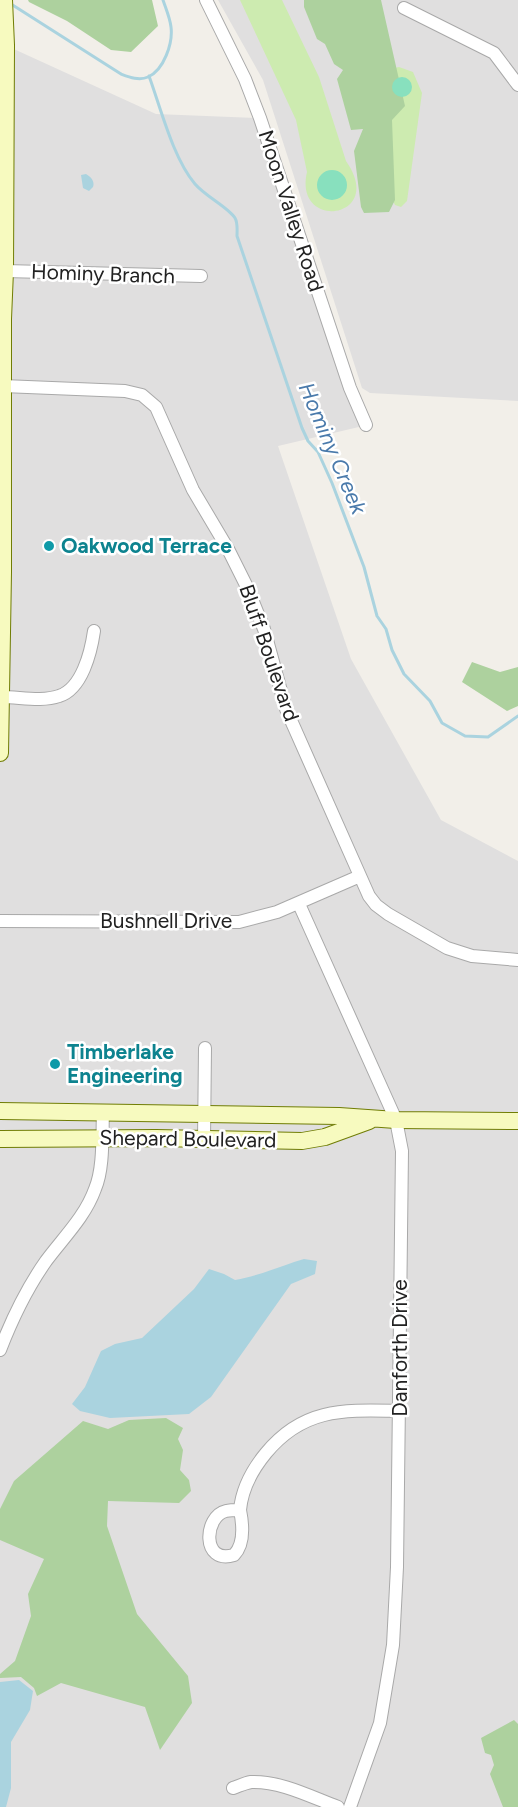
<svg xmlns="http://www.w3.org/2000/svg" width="518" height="1807" viewBox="0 0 518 1807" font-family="Figtree,sans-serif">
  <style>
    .residential { fill: #e0dfdf }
    .grass { fill: #cdebb0 }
    .forest { fill: #add19e }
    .pitch { fill: #88e0be }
    .water { fill: #aad3df }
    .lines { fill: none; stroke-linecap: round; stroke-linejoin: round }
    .stream { stroke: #aad3df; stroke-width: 3 }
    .street-casing { stroke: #a9a9a9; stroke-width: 14 }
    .secondary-casing { stroke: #707d05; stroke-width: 18 }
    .street { stroke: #fff; stroke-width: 12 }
    .secondary { stroke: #f7fabf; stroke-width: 16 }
    .culture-dot { fill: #0f9aa8; stroke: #fff; stroke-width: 2 }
    .labels { text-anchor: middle; stroke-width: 5; stroke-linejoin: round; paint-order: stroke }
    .street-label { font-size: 21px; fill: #222; stroke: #fff }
    .culture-label { font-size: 21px; font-weight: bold; fill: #0d838f; stroke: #fff; text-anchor: start }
    .water-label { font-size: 22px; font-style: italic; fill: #4a7aab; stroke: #fff }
  </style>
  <rect width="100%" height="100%" fill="#f2efe9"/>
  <!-- residential -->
  <path class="residential" d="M218,0h300v401l-148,-8 -8,-5 -99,-308z
    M0,26l5,19 151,69 103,4 104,308 -85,20 73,213 90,161 77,41v946h-518z"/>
  <!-- grass -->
  <path class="grass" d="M240,0h42l37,77 27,84c41,58 -53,71 -39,11l-11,-52z
    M399,67l14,5 9,21 -15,108 -6,6 -6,-2 -3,-6 -2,-130z"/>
  <!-- forest -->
  <path class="forest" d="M28,0h124l6,26 -27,26 -20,-2 -44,-29 -38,-19z
    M304,0h77l24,106 -13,14 3,80 -6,12 -25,1 -3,-6 -7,-56 9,-22 -12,1 -14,-51 6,-9 -9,-6 -9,-20 -8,-5 -13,-32z
    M472,662l28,10 18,-5v39l-11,5 -45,-29z
    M166,1418l17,10 -5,11 5,11 -3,20 9,10 2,11 -12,12 -71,-2 -1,25 30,88 51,62 4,27 -32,47 -15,-43 -84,-24 -24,13 -3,-8 -13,-11 -21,1v-4l15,-13 16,-45 -3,-22 16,-35 -44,-19v-31l14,-28 69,-60 25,8 21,-9z
    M514,1720l4,4v83h-15l-13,-33 4,-9 -3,-10 -6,-2 -4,-15z"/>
  <!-- pitch -->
  <path class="pitch" d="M392 87a10 10 0 1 1 20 0a10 10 0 1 1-20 0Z
    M317 185a15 15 0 1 1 30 0a15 15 0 1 1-30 0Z"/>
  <!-- water -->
  <path class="water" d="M86,174c5,3 9,7 7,13l-4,4 -6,-3 -2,-13z
    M304,1259l13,2 -2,13 -24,10 -80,113 -22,17 -79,4 -30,-7 -8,-7 13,-17 16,-36 14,-7 27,-6 52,-49 15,-20 15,5 11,6c24,-4 45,-14 69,-21z
    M19,1680l14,11 -3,19 -19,32v46l-5,19h-6v-125z"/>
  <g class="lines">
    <!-- stream -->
    <path class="stream" d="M11,4l110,70c8,3 18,7 27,3 16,-7 25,-34 23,-50 -1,-9 -5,-18 -8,-27
      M149,76c12,33 24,82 46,108 10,12 34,24 40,34 3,5 2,12 2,18l65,192 6,13 10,11 14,31 32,84 13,49 9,13 6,21 12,24 26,27 12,22 23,13 23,1 30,-21"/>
    <defs>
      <path id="street" d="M206,0l39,79 15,39 90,270 16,37
        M404,8l90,45 24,32
        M5,271l196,5
        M3,386l122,5 17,4 14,12 37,83 35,59 19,38 17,42 22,80 83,187 7,9 12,9 59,34 25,8 46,4
        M2,697c18,0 40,5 57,-1 23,-7 32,-44 35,-65
        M299,904l97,216 6,31 -5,416 -4,78 -13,78 -30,84
        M0,921l239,1 38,-10 83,-36
        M204,1140l1,-92
        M0,1350c12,-31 27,-62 46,-89 17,-23 39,-44 49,-72 9,-21 7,-54 8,-77
        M240,1510c3,15 5,34 -6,45 -33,10 -30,-39 -8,-44 4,-1 10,-1 14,-1 2,-22 12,-40 26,-57 38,-46 79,-43 134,-42
        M233,1788c6,-2 12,-5 18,-6 30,-1 60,15 87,25"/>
      <path id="secondary" d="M0,753l3,-181v-253l2,-48 1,-226 -2,-45
        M0,1111l339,5 57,4 122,1
        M0,1139l156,-1 146,3 23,-4 44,-16"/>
    </defs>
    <!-- street casing -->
    <use href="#street" class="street-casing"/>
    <!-- secondary casing -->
    <use href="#secondary" class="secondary-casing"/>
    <!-- street -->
    <use href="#street" class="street"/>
    <!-- secondary -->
    <use href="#secondary" class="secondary"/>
  </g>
  <!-- markers -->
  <g class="culture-dot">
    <circle cx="49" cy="546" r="6"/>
    <circle cx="55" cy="1064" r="6"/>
  </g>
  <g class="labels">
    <!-- street labels -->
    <g class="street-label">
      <text transform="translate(291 211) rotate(72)" y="7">Moon Valley Road</text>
      <text transform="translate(103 274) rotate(2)" y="7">Hominy Branch</text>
      <text transform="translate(269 653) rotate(71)" y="7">Bluff Boulevard</text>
      <text x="166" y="928">Bushnell Drive</text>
      <text transform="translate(188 1139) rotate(1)" y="7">Shepard Boulevard</text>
      <text transform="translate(400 1348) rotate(-90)" y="7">Danforth Drive</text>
    </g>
    <!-- culture labels -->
    <g class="culture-label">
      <text x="61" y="553">Oakwood Terrace</text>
      <text x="67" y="1059">Timberlake<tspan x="67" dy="24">Engineering</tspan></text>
    </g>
    <!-- water labels -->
    <g class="water-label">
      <text transform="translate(333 448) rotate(67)" y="8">Hominy Creek</text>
    </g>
  </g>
</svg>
